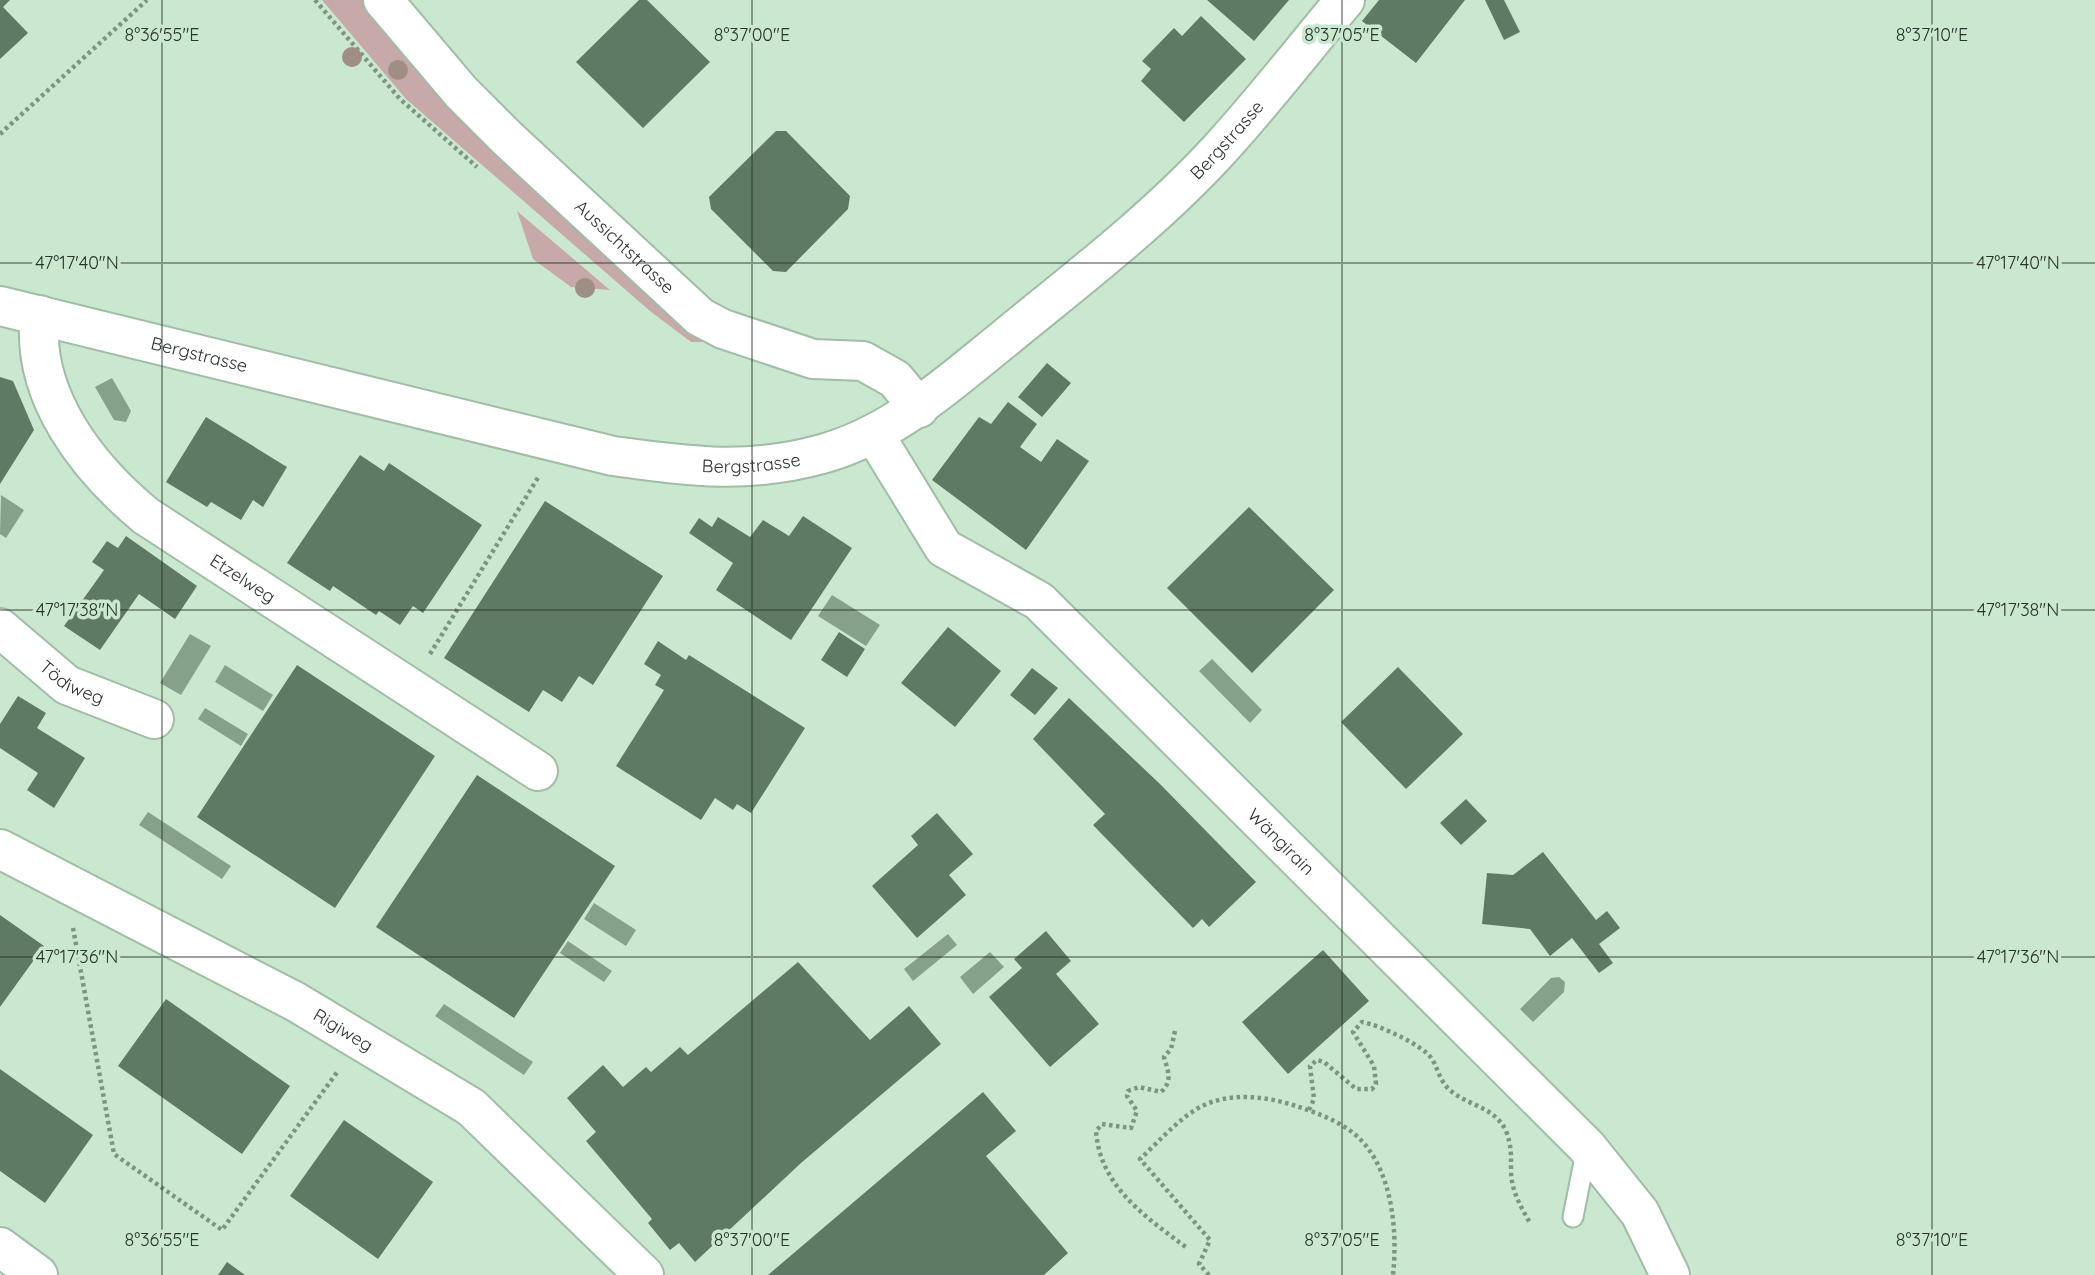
<svg xmlns="http://www.w3.org/2000/svg" width="2095" height="1275" viewBox="0 0 2095 1275" font-family="Quicksand,sans-serif">
  <style>
    .green { fill: #c7a9a9 }
    .water { fill: #85a18a }
    .building { fill: #5f7a64 }
    .lines { fill: none; stroke-linecap: round; stroke-linejoin: round }
    .lane-casing { stroke: #a0bda5; stroke-width: 23 }
    .street-casing { stroke: #a0bda5; stroke-width: 42 }
    .secondary-casing { stroke: #a0bda5; stroke-width: 42 }
    .path { stroke: #7e9482; stroke-width: 4.5; stroke-dasharray: 3.5 3.5; stroke-linecap: butt }
    .lane { stroke: #fff; stroke-width: 19 }
    .street { stroke: #fff; stroke-width: 38 }
    .secondary { stroke: #fff; stroke-width: 38 }
    .tree { fill: #9f8e84 }
    .ticks { fill: none; stroke: #29342b; stroke-width: 2; stroke-opacity: 0.45 }
    .labels { text-anchor: middle; stroke-width: 7; stroke-linejoin: round; paint-order: stroke }
    .street-label { font-size: 18px; fill: #29342b; stroke: #cae8cf }
    .ticks-label { font-size: 18px; text-anchor: middle; fill: #29342b; stroke: #cae8cf; stroke-width: 7; stroke-linejoin: round; paint-order: stroke }
  </style>
  <rect width="100%" height="100%" fill="#cae8cf"/>
  <!-- green -->
  <path class="green" d="M322,0h41l15,21 330,316 -5,5h-12l-41,-31 -244,-212z
    M517,211l93,79 -39,-3 -38,-28z"/>
  <!-- water -->
  <path class="water" d="M112,378l19,33 -5,11 -12,-2 -19,-33z
    M1,495l23,15 -18,28 -6,-4z
    M832,595l48,30 -14,21 -48,-30z
    M190,634l21,12 -30,49 -21,-12z
    M1212,659l50,51 -12,13 -51,-52z
    M225,665l48,30 -10,16 -48,-29z
    M205,708l43,26 -7,12 -43,-27z
    M148,812l83,54 -9,13 -83,-54z
    M594,903l42,27 -10,16 -42,-27z
    M948,934l9,11 -44,36 -9,-12z
    M568,941l44,30 -8,11 -44,-29z
    M990,952l14,15 -31,27 -13,-17z
    M1559,977l6,5 -1,10 -31,30 -13,-13 31,-31z
    M444,1004l89,58 -9,13 -89,-59z"/>
  <!-- building -->
  <path class="building" d="M0,0h10l-7,7 25,26 -28,26z
    M639,0h8l63,62 -67,66 -67,-66z
    M1207,0h82l-35,41z
    M1379,0h86l-49,63 -54,-42z
    M1485,0h19l16,32 -16,8z
    M1201,16l45,43 -62,63 -43,-41 10,-12 -9,-8 32,-33 8,8z
    M776,131h10l64,65 -2,13 -62,63 -13,-1 -62,-62 -2,-12z
    M1047,363l24,20 -29,34 -24,-20z
    M0,377l13,4 21,49 -34,54z
    M1008,402l29,22 -17,23 21,15 16,-23 32,22 -63,89 -94,-70 47,-63 12,7z
    M206,417l81,50 -24,40 -10,-7 -12,20 -30,-18 -4,5 -41,-25z
    M360,455l24,16 5,-8 93,62 -59,88 -10,-7 -13,19 -21,-14 -3,4 -43,-29 -3,5 -43,-28z
    M545,501l118,75 -70,109 -14,-9 -17,26 -19,-12 -14,22 -85,-54z
    M1249,507l85,83 -82,83 -85,-85z
    M803,516l49,32 -61,92 -75,-50 17,-27 -44,-30 10,-15 13,9 6,-10 32,20 13,-17 26,16z
    M126,536l71,50 -22,33 -36,-25 -39,56 -36,-24 40,-56 -12,-8 15,-21 11,7z
    M948,627l53,44 -46,56 -54,-44z
    M839,632l26,17 -18,28 -26,-17z
    M658,641l28,19 3,-5 116,73 -54,85 -14,-9 -4,6 -18,-12 -14,22 -85,-54 48,-76 -9,-5 6,-10 -17,-11z
    M297,665l138,91 -100,152 -138,-91z
    M1398,667l65,67 -57,55 -65,-67z
    M1032,668l26,20 -23,27 -25,-20z
    M18,696l28,17 -9,15 48,30 -31,50 -27,-18 11,-17 -38,-25v-24z
    M1069,698l91,86 96,98 -47,45 -7,-8 -9,9 -100,-103 12,-11 -72,-75z
    M477,775l138,91 -101,152 -138,-91z
    M1466,799l21,22 -26,24 -21,-22z
    M937,813l36,41 -24,21 17,20 -49,43 -45,-52 46,-41 -7,-9z
    M1543,852l53,68 11,-9 13,17 -21,16 14,19 -14,10 -27,-35 -22,18 -20,-27 -48,-5 5,-51 26,2z
    M0,915l44,31 -44,61z
    M1046,931l25,30 -15,13 43,50 -49,43 -61,-70 33,-29 -8,-9z
    M1323,950l46,51 -81,73 -46,-52z
    M798,962l72,78 39,-34 32,38 -140,119 -106,99 -16,-19 -9,7 -22,-27 4,-4 -66,-78 10,-9 -29,-34 36,-33 20,22 23,-20 5,5 29,-25 8,8z
    M166,999l124,87 -48,68 -124,-88z
    M0,1069l93,66 -48,68 -45,-32z
    M983,1092l33,39 -30,25 82,97 -24,22h-276z
    M344,1120l89,62 -55,77 -88,-63z
    M227,1262l18,13h-27z"/>
  <g class="lines">
    <defs>
      <path id="lane" d="M1573,1217l14,-70"/>
      <g id="street">
        <path id="s1" d="M383,0l78,92 47,47 192,178 23,12 90,30 50,2 32,18 24,29"/>
        <path id="s2" d="M40,315c-10,80 48,153 106,201l392,255"/>
        <path id="s3" d="M874,434l70,114 95,53 548,546 53,66 30,62"/>
        <path id="s4" d="M0,628l67,57 87,34"/>
        <path id="s5" d="M0,849l296,153 175,105 173,168"/>
        <path d="M0,1247l38,28"/>
      </g>
      <g id="secondary">
        <path id="s6" d="M0,306l613,150c75,10 133,19 209,-2 72,-20 126,-70 182,-115 73,-60 151,-119 215,-189 44,-48 84,-100 126,-150"/>
      </g>
    </defs>
    <!-- lane casing -->
    <use href="#lane" class="lane-casing"/>
    <!-- street casing -->
    <use href="#street" class="street-casing"/>
    <!-- secondary casing -->
    <use href="#secondary" class="secondary-casing"/>
    <!-- path -->
    <path class="path" d="M315,0l85,99 77,68
      M0,134l147,-134
      M430,654l109,-178
      M73,928l41,226 108,76 116,-159
      M1175,1031l-4,18 -7,8c4,14 9,24 -3,35l-22,-5 -11,4 -1,5 10,15 -6,17 -29,-4 -6,7c4,56 50,86 91,117
      M1309,1110l5,-11 -4,-33 7,-6 7,2 32,27h16l4,-5 -2,-18 -21,-34 9,-10c17,3 61,23 70,37 7,12 8,23 19,32 18,15 44,16 55,40 6,15 5,27 5,42 1,19 10,34 19,50
      M1209,1275l-10,-11 11,-24 -70,-81c22,-20 46,-50 75,-58 28,-8 57,-3 84,6 18,6 37,13 53,25 40,31 46,97 41,143"/>
    <!-- lane -->
    <use href="#lane" class="lane"/>
    <!-- street -->
    <use href="#street" class="street"/>
    <!-- secondary -->
    <use href="#secondary" class="secondary"/>
  </g>
  <!-- trees -->
  <g class="tree">
    <circle cx="352" cy="57" r="10"/>
    <circle cx="398" cy="70" r="10"/>
    <circle cx="585" cy="288" r="10"/>
  </g>
  <!-- ticks -->
  <path class="ticks" d="M162,0v1275M752,0v1275M1342,0v1275M1932,0v1275M0,263h2095M0,610h2095M0,957h2095"/>
  <g class="labels">
    <!-- street labels -->
    <g class="street-label">
      <text dy="6" stroke="none"><textPath href="#s6" startOffset="1358">Bergstrasse</textPath></text>
      <text dy="6" stroke="none"><textPath href="#s1" startOffset="346">Aussichtstrasse</textPath></text>
      <text dy="6" stroke="none"><textPath href="#s6" startOffset="205">Bergstrasse</textPath></text>
      <text dy="6" stroke="none"><textPath href="#s6" startOffset="770">Bergstrasse</textPath></text>
      <text dy="6" stroke="none"><textPath href="#s2" startOffset="352">Etzelweg</textPath></text>
      <text dy="6" stroke="none"><textPath href="#s4" startOffset="91">Tödiweg</textPath></text>
      <text dy="6" stroke="none"><textPath href="#s3" startOffset="584">Wängirain</textPath></text>
      <text dy="6" stroke="none"><textPath href="#s5" startOffset="388">Rigiweg</textPath></text>
    </g>
  </g>
  <g class="ticks-label">
    <text x="162" y="41">8°36'55"E</text>
    <text x="752" y="41">8°37'00"E</text>
    <text x="1342" y="41">8°37'05"E</text>
    <text x="1932" y="41">8°37'10"E</text>
    <text x="77" y="269">47°17'40"N</text>
    <text x="2018" y="269">47°17'40"N</text>
    <text x="77" y="616">47°17'38"N</text>
    <text x="2018" y="616">47°17'38"N</text>
    <text x="77" y="963">47°17'36"N</text>
    <text x="2018" y="963">47°17'36"N</text>
    <text x="162" y="1246">8°36'55"E</text>
    <text x="752" y="1246">8°37'00"E</text>
    <text x="1342" y="1246">8°37'05"E</text>
    <text x="1932" y="1246">8°37'10"E</text>
  </g>
</svg>
